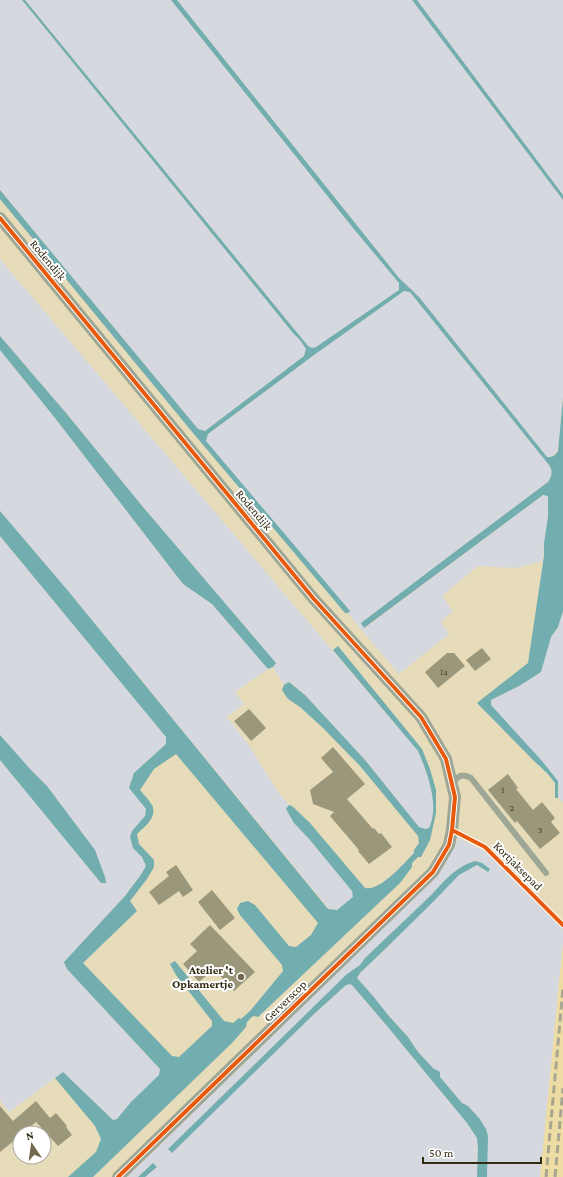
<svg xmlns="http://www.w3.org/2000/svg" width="563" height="1177" viewBox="0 0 563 1177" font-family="'Crimson Pro',serif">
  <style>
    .built { fill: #eedca5 }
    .green { fill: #d5d8df }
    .water { fill: #72adaf; fill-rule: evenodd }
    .building { fill: #9b977b }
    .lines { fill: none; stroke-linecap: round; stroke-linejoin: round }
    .service { stroke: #9ea695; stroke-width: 6 }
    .minor { stroke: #9ea695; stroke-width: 12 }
    .rail { stroke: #a7a690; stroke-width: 3; stroke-dasharray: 8 4; stroke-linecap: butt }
    .cycleway-casing { stroke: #fff; stroke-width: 6 }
    .cycleway { stroke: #e8590c; stroke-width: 4 }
    .poi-dot { fill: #72694c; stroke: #fff; stroke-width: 1.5 }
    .labels { text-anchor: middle; stroke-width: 4; stroke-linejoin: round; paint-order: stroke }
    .number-label { font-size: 10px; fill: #4d462c }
    .street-label { font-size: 12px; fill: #332b11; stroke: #fff }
    .poi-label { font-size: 12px; font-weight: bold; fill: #332b11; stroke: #fff; text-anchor: end }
  </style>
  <rect width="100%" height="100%" fill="#e7dcba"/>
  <!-- built -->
  <path class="built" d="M563,942v235h-23l3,-33z"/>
  <!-- green -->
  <path class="green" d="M0,0h22l271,333 7,7 7,9 -3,7 -99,75 -7,-2 -198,-239z
    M25,0h146l182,228 46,55v7l-83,57 -4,1 -4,-2z
    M177,0h235l151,200v198l-5,49c-1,7 -6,13 -13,8l-126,-158 -20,-19z
    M417,0h146v195l-15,-20z
    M0,259l418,492c9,22 22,54 11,77l-4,1 -6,-2 -54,-67 -60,-65 -15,-13 -6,3 -11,-18 3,-4 -133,-156 -77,-94 -66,-77z
    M404,291l6,1 121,151c6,6 18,19 20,27 2,4 -1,8 -3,12l-96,72 -91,69 4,5 178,-133 5,1v21l-4,26 -1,18 -27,7 -38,-2 -36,30 11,15 -12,11 8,12 -50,40 -40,-47 -11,-14 1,-2 -143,-170 2,-7 106,-79z
    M0,350l55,68 128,166 29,20 56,65 -33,23 9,12 -17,13 23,30 28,45 11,13 -3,4 8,14 16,17 42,51 1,6 -16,13 -8,-1 -260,-317 -69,-81z
    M0,536l166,201v7l-32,29 7,30 5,6 -1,7 -13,15 1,17 9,9 4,9c-21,35 -54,65 -82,96l3,7 93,100 -1,6 -28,27 -14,17 -4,1 -50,-48 -54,40 -9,-12v-340l101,123h4v-6l-10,-27 -48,-64 -16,-16 -31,-35z
    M563,611v192l-5,-5 1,-12 -68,-81v-5l28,-14 39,-59z
    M457,837l31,16 75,76v13l-23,235h-53v-9l-19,-62 -6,-3 -22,-26 -3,-7 -3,-1 -16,-17 -10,-15 -20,-22 -21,-26 -10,-11 3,-5 20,-19 53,-52 26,-27 18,-10 10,7 -10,-11h-2c-23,7 -33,24 -50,40 -20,19 -40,38 -60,57l-5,7 -13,9 -179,175 4,3 141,-137 33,-30 4,-1 2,1 35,41 80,97 10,14 1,12 -1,28h-332l11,-10 -3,-4 -15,14h-11l304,-296 26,-39z"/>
  <!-- water -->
  <path class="water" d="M22,0h3l283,346 4,2 4,-1 83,-57v-7l-46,-55 -182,-228h6l222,278 20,19 128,160c6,0 8,-1 11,-6l5,-53v213l-5,16 -7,10 -10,35 -22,14 -28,14v5l51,56 16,20v17h-3v-15l-8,-10 -13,-12 -57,-58 51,-40 16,-107v-13l4,-26v-21l-5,-1 -179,133 -3,-5 91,-69 96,-72c4,-6 5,-11 1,-17l-139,-173 -6,-1 -90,64 -106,79 -2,7 144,170 -2,2h-3l-152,-180 -193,-234v-9l198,239 7,2 99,-75 2,-7 -6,-9 -7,-7z
    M412,0h5l146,195v5z
    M0,336l66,77 77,94 133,156 -3,4 -5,2 -56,-65 -29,-20 -128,-166 -55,-68z
    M0,511l69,81 259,317 9,1 16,-13 -1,-6 -42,-51 -16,-17 -8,-14 3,-4 3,1 18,17 55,65c16,3 38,-24 49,-35v-3l5,-7 -1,-7 -58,-70 -37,-38 -23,-21 -12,-8 -6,-9 2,-5 5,-3 16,13 60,65 54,67 6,2 4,-1c11,-23 -2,-56 -11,-77l-85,-101 5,-4 84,103 8,20 6,21v23l-6,27 -9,17h-3l-6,6v4l-12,16 -142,134 -5,-1 -6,6 -1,5 -13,15 -140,135h-25l28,-25 5,-13 -6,-13 -40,-48 8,-6 50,48 4,-1 14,-17 28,-27 1,-6 -93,-100 -3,-7 61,-66 15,-20 6,-10 -4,-9 -9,-9 -3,-11 2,-6 13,-15 1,-7 -17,-21 5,-15 32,-29v-7l-166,-201zM176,754l142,169 -7,12 -15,12 -7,-1 -34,-41 -7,-4 -8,2 -3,6 3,6 42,50 1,6 -33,40 -9,8 -2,-1 -6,5 -9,-2 -49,-60 -5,3 6,11 36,46v5l-33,31 -7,-1 -89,-93 54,-52 -7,-10 17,-22 7,-12v-7l-15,-16 -2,-10c7,-7 21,-17 15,-29 -3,-5 -8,-10 -12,-15l14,-21z
    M0,735l31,35 16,16 48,64 10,27 1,6h-5l-101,-123z
    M475,861l7,2 8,6 -2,3 -11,-7 -18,10 -26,27 -53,52 -20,19 -3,5 16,18 15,19 20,22 10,15 16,17 3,1 3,2v5l22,26 6,3 11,12 7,11 2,7 -1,41h-10l1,-28 -1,-11 -10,-15 -80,-97 -35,-41 -2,-1 -4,1 -33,30 -141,138 -4,-4 179,-175 13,-9 5,-7c20,-19 40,-38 60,-57 17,-16 27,-33 50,-40z
    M153,1163l4,4 -12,10h-7z"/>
  <!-- building -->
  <path class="building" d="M482,648l9,11 -16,12 -9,-11z
    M447,653h7l11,13 -27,22 -13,-16z
    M249,709l17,19 -15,13 -17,-20z
    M333,747l32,37 -18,15 26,30 1,-1 5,6 2,-1 11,14 -23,17 -11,-13 1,-1 -29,-34 4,-4 -21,-8 -3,-14 23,-18 -12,-14z
    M508,774l10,14 -2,1 17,21 9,-8 13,16 -4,4 9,11 -20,16 -23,-28 -2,2 -27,-33z
    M176,865l17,25 -10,7 -4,-6 -20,14 -10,-13 20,-16 -3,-4z
    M212,890l23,28 -15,12 -22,-28z
    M210,925l45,47 -21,19 -20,-22 -15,13 -16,-18 14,-13 -7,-7z
    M36,1101l14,17 6,-5 11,13 -1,1 6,8 -14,11 -22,-24 -13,11h-3v3l-20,16v-46l13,15z"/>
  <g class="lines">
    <!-- service -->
    <path class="service" d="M452,784c6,-8 9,-11 19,-6l75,95"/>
    <!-- minor -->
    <path class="minor" d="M0,218l313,380 108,119 25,42 9,38 -3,33 -3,15 -16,27 -315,305"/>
    <!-- rail -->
    <path class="rail" d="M546,1177l17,-189
      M555,1177l8,-89"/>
    <defs>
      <path id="cycleway" d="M0,218l313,380 108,119 25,42 9,38 -3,33 -3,15 -16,27 -315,305
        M452,830l33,17 78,78"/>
    </defs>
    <!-- cycleway casing -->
    <use href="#cycleway" class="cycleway-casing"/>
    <!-- cycleway -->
    <use href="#cycleway" class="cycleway"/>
  </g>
  <!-- markers -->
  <circle class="poi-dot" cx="241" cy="977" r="4"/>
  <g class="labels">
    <!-- number labels -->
    <g class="number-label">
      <text x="444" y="675">1a</text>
      <text x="503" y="793">1</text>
      <text x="512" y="811">2</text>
      <text x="540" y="833">3</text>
    </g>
    <!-- street labels -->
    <g class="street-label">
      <text transform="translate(48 260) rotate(50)" y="4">Rodendijk</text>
      <text transform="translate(254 510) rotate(50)" y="4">Rodendijk</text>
      <text transform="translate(518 866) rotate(45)" y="4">Kortjaksepad</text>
      <text transform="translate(285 1001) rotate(-44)" y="4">Gerverscop</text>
    </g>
    <!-- poi labels -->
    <g class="poi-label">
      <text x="233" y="974">Atelier 't<tspan x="233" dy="14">Opkamertje</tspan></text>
    </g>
  </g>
  <!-- north arrow -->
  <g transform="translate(32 1145) rotate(347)"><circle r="19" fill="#ffffff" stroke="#adaaa0"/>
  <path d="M0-3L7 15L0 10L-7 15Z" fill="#72694c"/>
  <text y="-6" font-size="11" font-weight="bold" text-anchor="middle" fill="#332b11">N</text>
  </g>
  <!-- scale -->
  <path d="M423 1157v6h118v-6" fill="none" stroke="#332b11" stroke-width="2"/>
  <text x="429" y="1157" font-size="12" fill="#332b11" stroke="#ffffff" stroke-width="3" paint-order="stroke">50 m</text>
</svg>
